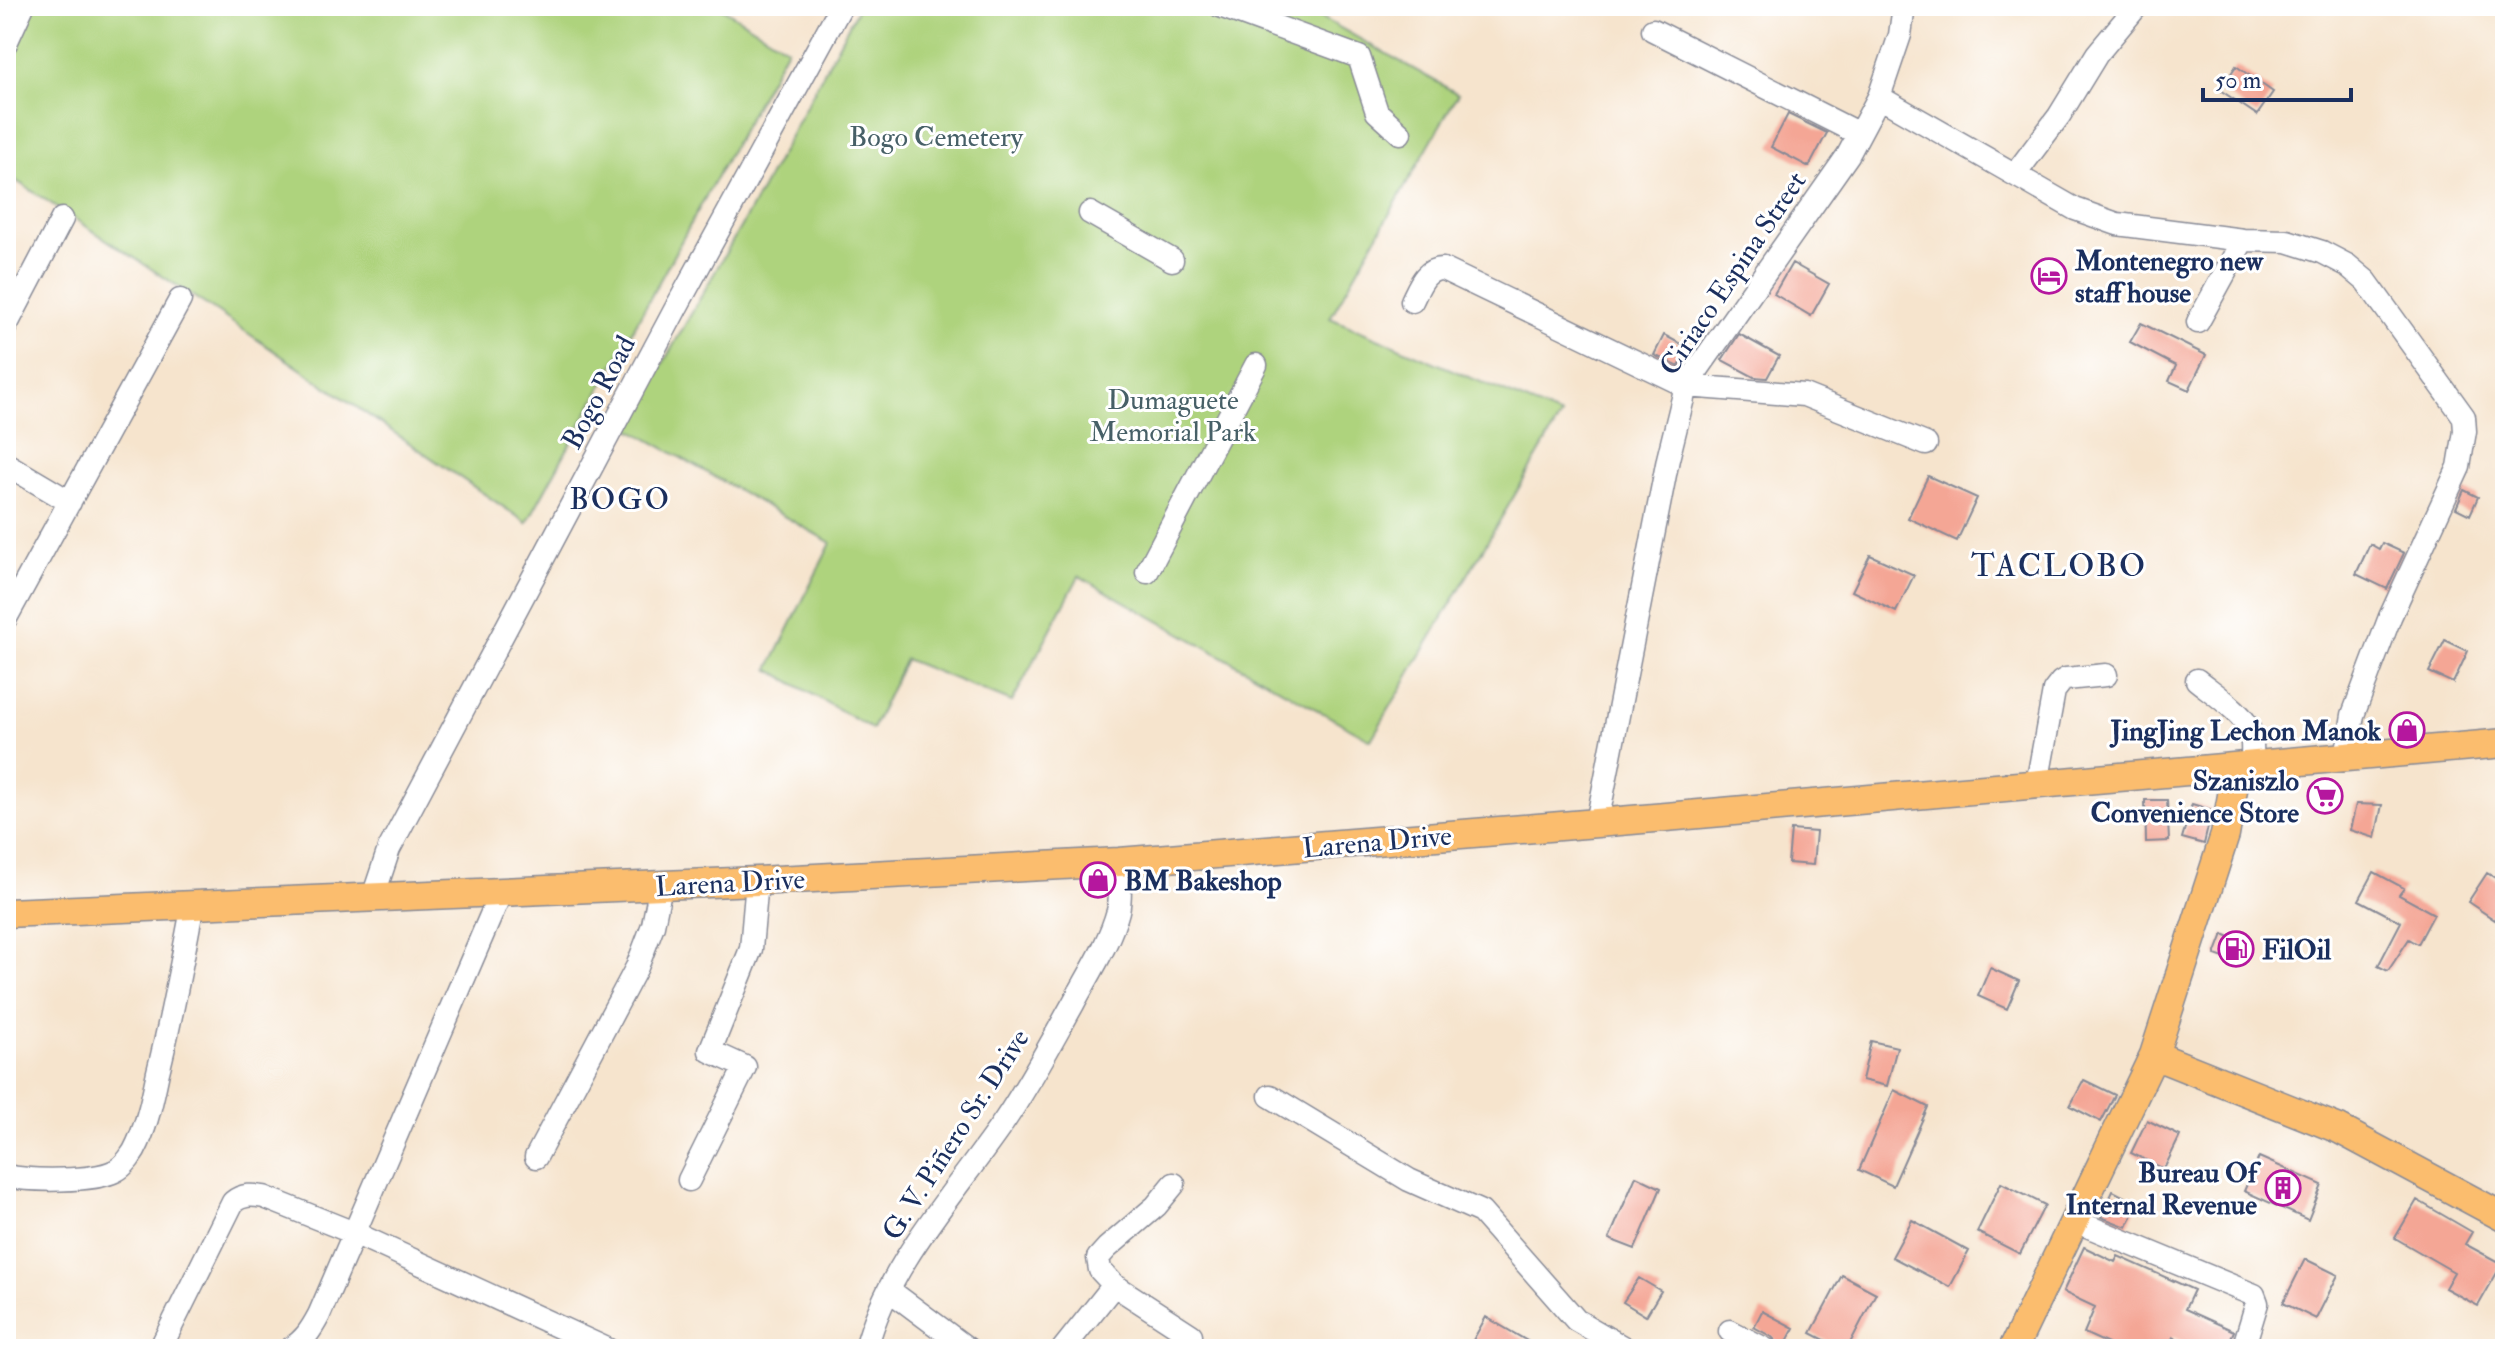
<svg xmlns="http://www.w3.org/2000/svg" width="2511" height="1355" viewBox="0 0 2511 1355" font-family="'IM FELL Double Pica',serif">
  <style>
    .green { fill: #aed37d; stroke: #64816e; stroke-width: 2 }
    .building { fill: #f4a695 }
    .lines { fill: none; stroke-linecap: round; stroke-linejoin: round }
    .minor-casing { stroke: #888a96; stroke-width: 25 }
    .major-casing { stroke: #888a96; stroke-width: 31 }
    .minor { stroke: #fff; stroke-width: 22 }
    .major { stroke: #fbbd6e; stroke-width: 28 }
    .labels { text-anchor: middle; stroke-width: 6; stroke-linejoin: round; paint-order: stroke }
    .park-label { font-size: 28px; fill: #476067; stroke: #fff }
    .poi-label { font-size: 28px; font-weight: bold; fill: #1b2f5e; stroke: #fff; text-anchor: start }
    .street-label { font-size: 28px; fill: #1b2f5e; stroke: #fff }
    .neighbourhood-label { font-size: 30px; letter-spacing: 2px; fill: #1b2f5e; stroke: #fff }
    .quarter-label { font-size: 32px; letter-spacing: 2px; fill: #1b2f5e; stroke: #fff }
  </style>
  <rect width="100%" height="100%" fill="#fff"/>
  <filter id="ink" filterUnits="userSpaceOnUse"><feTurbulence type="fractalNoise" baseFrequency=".0125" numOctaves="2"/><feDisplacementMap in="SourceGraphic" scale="16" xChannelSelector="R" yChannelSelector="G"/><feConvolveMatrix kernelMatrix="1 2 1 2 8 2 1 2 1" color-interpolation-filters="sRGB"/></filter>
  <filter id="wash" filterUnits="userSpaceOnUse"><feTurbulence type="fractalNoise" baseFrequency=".006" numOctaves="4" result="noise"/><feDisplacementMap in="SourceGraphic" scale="32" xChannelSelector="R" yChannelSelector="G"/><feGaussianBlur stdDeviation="1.8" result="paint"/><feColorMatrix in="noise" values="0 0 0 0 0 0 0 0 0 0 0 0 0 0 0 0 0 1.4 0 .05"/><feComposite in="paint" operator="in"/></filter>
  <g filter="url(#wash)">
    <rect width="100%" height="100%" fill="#f6e4cd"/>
    <!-- green -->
    <path class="green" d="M32,6h686l69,42 -260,475 -316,-215 -205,-134v-109z
      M859,6h442l157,88 -128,224 231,98 -190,324 -292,-164 -67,126 -107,-43 -33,70 -103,-60 62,-126 -204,-116 135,-238z"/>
    <g id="blocks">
      <!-- building -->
      <path class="building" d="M2236,66l37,26 -16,23 -37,-25z
        M1788,114l39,19 -18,34 -38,-20z
        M1792,263l37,21 -18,32 -37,-22z
        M2141,323l65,32 -17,35 -20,-9 7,-15 -46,-24z
        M1739,334l40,22 -12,22 -13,-1 -32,-17z
        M1664,335l24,13 -9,19 -25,-12z
        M1928,476l49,22 -20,43 -49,-23z
        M2464,490l14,7 -8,18 -14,-7z
        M2382,543l22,10 -17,36 -31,-15 14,-30 9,5z
        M1870,555l44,20 -18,37 -44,-21z
        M2445,640l23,11 -15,32 -24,-11z
        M2145,800h22l2,41 -23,1z
        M2192,804l20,6 -8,34 -22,-6z
        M2356,804l26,1 -7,33 -25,-8z
        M1791,830l25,2 -3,33 -25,-2z
        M2374,872l30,16 -5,7 35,19 -16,30 -9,-5 -21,32 -10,-5 23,-44 -42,-22z
        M2487,873l18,11v21l-10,15 -27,-18z
        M2223,934l16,7 -7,20 -17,-6z
        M1990,968l29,13 -12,28 -29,-13z
        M1871,1041l26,6 -10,39 -25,-6z
        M2084,1080l31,15 -14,27 -31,-16z
        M1894,1090l34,17 -35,79 -34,-16z
        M2147,1120l33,16 -16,33 -33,-16z
        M2259,1157l63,28 -14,35 -64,-29z
        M1636,1176l25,12 -26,61 -26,-10z
        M2001,1183l44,22 -25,49 -43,-22z
        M2113,1191l25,13 -11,23 -26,-10z
        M2417,1200l55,32 -7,12 37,20 -24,42 -33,-18 9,-16 -59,-34z
        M1912,1220l57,31 -19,36 -58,-30z
        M2084,1247l31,15 3,-6 76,34 -9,19 49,22 -8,18h-26l-27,-12 -5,12h-49l-35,-16 11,-26 -32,-15z
        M2305,1259l33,16 -22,44 -33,-16z
        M1842,1275l34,18 -29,56h-5l-31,-16z
        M1639,1278l22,13 -15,25 -23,-14z
        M1762,1311l32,17 -11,21h-4l-2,-7 -5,-5 -18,-10z
        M1486,1317l55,32h-73z"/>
    </g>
  </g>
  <g filter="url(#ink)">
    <use href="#blocks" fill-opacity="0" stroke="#888a96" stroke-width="2"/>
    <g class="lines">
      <defs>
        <path id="minor" d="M1220,6l139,51 18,55 23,21
          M1653,30l206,104
          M6,43l17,-37
          M1879,97l196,112 42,15 126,16 44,1 35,11 25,13 19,16 98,136 1,14 -6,36 -69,150 -37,98 -7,42
          M2016,173l43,-57 38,-62 40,-48
          M1090,213l82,47
          M1412,301c7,-14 13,-33 31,-32l243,117 118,9 122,49
          M2198,322l45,-82
          M6,326l56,-107
          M6,464l64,38
          M1147,572l109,-207
          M6,618l174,-318
          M2197,680c16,13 49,34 54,54 2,9 1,21 1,31
          M2037,784l17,-93 7,-9 5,-3 40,-4
          M1597,823l71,-364 18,-73 162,-231 31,-58 21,-62 4,-29
          M373,897l16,-48 287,-541 165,-302
          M1270,1096l139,84 72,32 95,108 50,29
          M536,1157l101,-190 16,-42 8,-40
          M6,1176c24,5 87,6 109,-5 10,-5 19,-18 23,-28 10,-22 15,-47 20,-71 14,-55 24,-111 35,-168
          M689,1180l56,-113 -35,-16 41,-102 6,-68
          M2075,1221l179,74 3,8 -14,46
          M1114,1285l77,50
          M889,1290l79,59
          M1730,1331l35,18
          M160,1349l73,-147c10,-8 19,-7 31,-5l90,36 253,116
          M290,1349c14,-8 21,-19 29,-34l182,-423
          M866,1349c22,-86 90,-157 139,-229 25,-37 46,-77 68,-116 16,-30 36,-60 45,-93 4,-16 1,-33 1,-49
          M1063,1349l51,-64 -14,-15 -2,-12 9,-10 49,-42 18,-22"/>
        <path id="major" d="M6,913l751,-32 362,-19 478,-39 908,-80
          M2154,1055l185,74 166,89
          M2013,1349l141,-294 71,-220 12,-68"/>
      </defs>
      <!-- minor casing -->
      <use href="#minor" class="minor-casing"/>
      <!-- major casing -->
      <use href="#major" class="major-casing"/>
      <!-- minor -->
      <use href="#minor" class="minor"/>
      <!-- major -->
      <use href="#major" class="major"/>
    </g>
  </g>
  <!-- icons -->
  <defs>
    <symbol id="hotel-ring" viewBox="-11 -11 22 22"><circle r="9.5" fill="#fff" stroke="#b5179e" stroke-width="1.5"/><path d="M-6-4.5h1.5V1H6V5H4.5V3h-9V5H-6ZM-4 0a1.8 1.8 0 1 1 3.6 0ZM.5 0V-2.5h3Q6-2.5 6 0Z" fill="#b5179e"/></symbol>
    <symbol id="shop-ring" viewBox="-11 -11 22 22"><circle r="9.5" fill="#fff" stroke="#b5179e" stroke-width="1.5"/><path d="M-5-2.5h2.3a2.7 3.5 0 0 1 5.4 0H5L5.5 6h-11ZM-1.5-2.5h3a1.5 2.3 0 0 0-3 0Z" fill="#b5179e"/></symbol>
    <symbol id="supermarket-ring" viewBox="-11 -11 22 22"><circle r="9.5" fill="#fff" stroke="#b5179e" stroke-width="1.5"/><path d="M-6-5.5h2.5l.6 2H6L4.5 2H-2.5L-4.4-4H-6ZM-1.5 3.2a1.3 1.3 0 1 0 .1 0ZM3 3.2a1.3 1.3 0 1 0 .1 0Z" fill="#b5179e"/></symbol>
    <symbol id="fuel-ring" viewBox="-11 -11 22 22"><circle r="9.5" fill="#fff" stroke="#b5179e" stroke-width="1.5"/><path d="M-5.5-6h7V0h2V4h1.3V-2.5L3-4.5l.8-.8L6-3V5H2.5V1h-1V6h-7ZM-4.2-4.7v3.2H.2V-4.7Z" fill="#b5179e"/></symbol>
    <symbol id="building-ring" viewBox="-11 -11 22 22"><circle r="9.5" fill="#fff" stroke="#b5179e" stroke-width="1.5"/><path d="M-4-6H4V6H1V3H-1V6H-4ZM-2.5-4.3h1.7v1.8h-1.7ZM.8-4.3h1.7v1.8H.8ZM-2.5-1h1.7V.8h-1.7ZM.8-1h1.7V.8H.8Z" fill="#b5179e"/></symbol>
  </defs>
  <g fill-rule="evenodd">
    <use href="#hotel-ring" x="2029" y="256" width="40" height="40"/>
    <use href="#shop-ring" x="2387" y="710" width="40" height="40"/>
    <use href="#supermarket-ring" x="2305" y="776" width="40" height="40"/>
    <use href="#shop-ring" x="1078" y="860" width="40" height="40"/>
    <use href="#fuel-ring" x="2216" y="929" width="40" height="40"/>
    <use href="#building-ring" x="2263" y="1168" width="40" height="40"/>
  </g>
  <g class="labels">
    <!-- park labels -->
    <g class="park-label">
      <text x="936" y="146">Bogo Cemetery</text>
      <text x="1173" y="409">Dumaguete<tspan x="1173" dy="32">Memorial Park</tspan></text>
    </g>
    <!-- poi labels -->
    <g class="poi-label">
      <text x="2075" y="270">Montenegro new<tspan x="2075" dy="32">staff house</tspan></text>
      <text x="2381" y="740" text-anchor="end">JingJing Lechon Manok</text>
      <text x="2299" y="790" text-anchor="end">Szaniszlo<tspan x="2299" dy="32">Convenience Store</tspan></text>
      <text x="1124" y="890">BM Bakeshop</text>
      <text x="2262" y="959">FilOil</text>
      <text x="2257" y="1182" text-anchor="end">Bureau Of<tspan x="2257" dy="32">Internal Revenue</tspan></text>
    </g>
    <!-- street labels -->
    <g class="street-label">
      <text transform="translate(1732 273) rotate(-56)" y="10">Ciriaco Espina Street</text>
      <text transform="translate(598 392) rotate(-62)" y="10">Bogo Road</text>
      <text transform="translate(1377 841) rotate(-5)" y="10">Larena Drive</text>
      <text transform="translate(730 882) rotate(-3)" y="10">Larena Drive</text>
      <text transform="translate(955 1134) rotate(-57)" y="10">G. V. Piñero Sr. Drive</text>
    </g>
    <!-- neighbourhood labels -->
    <g class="neighbourhood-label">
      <text x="620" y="509">BOGO</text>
    </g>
    <!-- quarter labels -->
    <g class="quarter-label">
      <text x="2059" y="576">TACLOBO</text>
    </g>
  </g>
  <!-- margin -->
  <rect width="2511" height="1355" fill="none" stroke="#fff" stroke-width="32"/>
  <!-- scale -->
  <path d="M2203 88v12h148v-12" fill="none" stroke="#1b2f5e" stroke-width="4"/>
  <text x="2215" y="88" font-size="24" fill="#1b2f5e" stroke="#ffffff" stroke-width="6" paint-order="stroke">50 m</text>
</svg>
